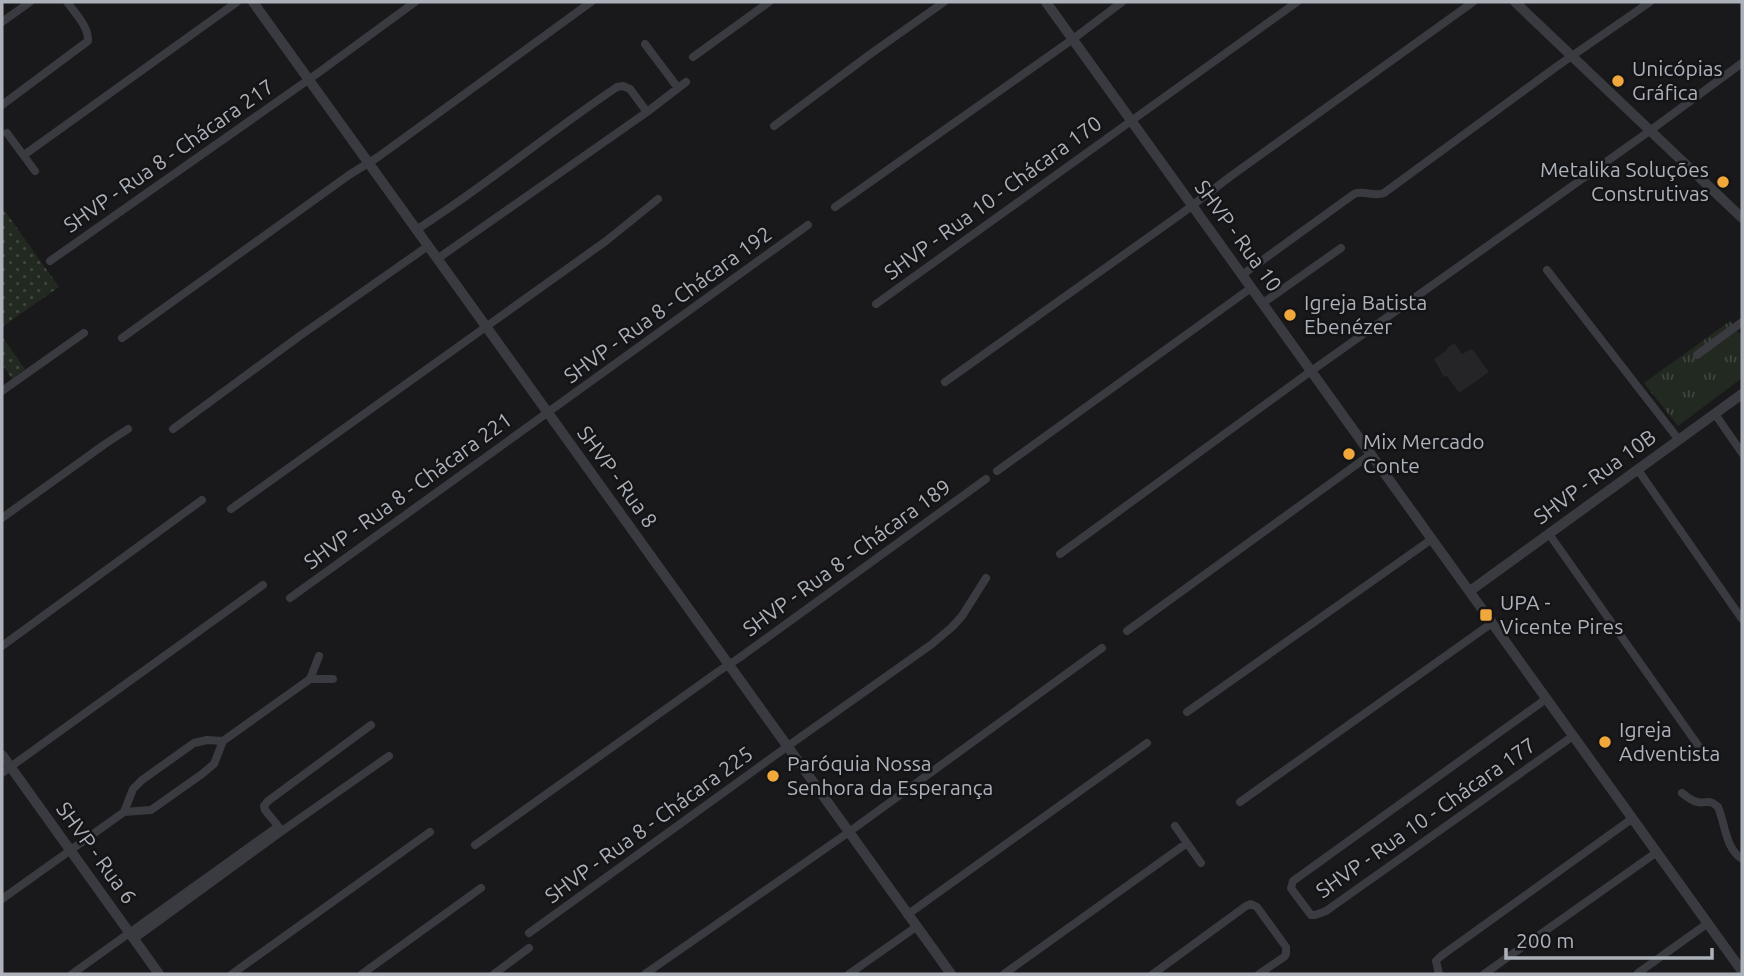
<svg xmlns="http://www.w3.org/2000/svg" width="1744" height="976" viewBox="0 0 1744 976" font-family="Ubuntu,sans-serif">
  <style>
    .built { fill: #252528 }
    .grass { fill: url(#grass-dots) }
    .park { fill: url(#park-tufts) }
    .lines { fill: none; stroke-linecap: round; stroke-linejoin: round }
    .minor { stroke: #3a3b40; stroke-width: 8 }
    .tertiary { stroke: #3a3b40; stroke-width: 10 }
    .poi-dot { fill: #f0a73c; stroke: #141416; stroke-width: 2.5 }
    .labels { text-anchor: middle; stroke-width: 5; stroke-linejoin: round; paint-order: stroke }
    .poi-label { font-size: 21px; fill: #acb1ba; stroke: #141416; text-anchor: start }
    .street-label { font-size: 21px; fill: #acb1ba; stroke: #141416 }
  </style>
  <defs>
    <pattern id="grass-dots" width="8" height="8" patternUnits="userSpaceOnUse" patternTransform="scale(1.75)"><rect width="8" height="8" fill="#212921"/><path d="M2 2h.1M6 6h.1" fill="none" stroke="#3f463f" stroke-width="1.8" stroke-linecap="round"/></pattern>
    <pattern id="park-tufts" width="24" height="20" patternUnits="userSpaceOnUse" patternTransform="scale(1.75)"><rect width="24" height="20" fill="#212921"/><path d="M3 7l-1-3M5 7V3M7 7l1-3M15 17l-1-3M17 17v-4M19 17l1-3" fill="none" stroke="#3f463f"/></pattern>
  </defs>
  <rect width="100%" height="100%" fill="#19191b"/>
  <!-- built -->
  <path class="built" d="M1454,343l8,11 10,-5 17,23 -30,21 -12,-17 -3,1 -10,-18 13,-9v-2z"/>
  <!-- grass -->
  <path class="grass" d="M2,207l57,80 -57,40z
    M3,338l22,31 -13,10 -10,-15z"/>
  <!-- park -->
  <path class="park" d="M1730,321l12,16v41l-64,48 -34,-43z"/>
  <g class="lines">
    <!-- minor -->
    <path class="minor" d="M2,22l28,-20
      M645,44l33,44
      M693,57l76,-55
      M2,105l86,-64c1,-14 -13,-28 -21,-39
      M647,112l39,-30
      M774,126l95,-71 75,-53
      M7,133l28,38
      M24,155l213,-153
      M835,207l238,-168 49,-37
      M416,230c70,-44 132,-97 201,-143l6,-1 7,3 17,23 -210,147
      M50,261l268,-188 97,-71
      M1547,270l132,170
      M1242,275l112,-81c10,-4 20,3 30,-1l172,-126 94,-65
      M1263,303l78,-55
      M876,304l421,-302
      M122,338l227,-163 29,-18 213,-155
      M1697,355l45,-33
      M945,382l236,-168 50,-38 242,-174
      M2,391l82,-58
      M1715,414l27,39
      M173,429l128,-94 127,-89
      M1638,470l104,149
      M997,471l254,-183
      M231,509l375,-268 52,-42
      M2,518l103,-74 23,-15
      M1549,534l151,214
      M1060,554l240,-175 351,-249 91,-67
      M290,598l518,-373
      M1127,631l244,-177
      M2,646l200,-146
      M319,656l-9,23h23
      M1546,699l-253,182 -2,7 2,3 18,24h4l11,-4 247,-175
      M1187,712l245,-173
      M2,773l261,-188
      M1682,793c4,3 9,8 15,9 10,2 11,-4 21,5 7,16 7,41 24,52
      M1240,802l252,-179
      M124,812l27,-2 51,-36 12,-10 9,-23
      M1175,826l26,37
      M282,831l-17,-21 -1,-4 4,-5 103,-76
      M475,845l244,-174 20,-13 247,-179
      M2,899l122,-87 9,-23 9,-9 52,-37 13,-3 16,1 87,-62
      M907,915l240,-172
      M529,933l259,-187 144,-102 20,-17 10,-11 24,-38
      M134,939l148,-108 107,-75
      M1638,973l70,-50
      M72,974l201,-144
      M232,974l198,-142
      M362,974l119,-86
      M494,974l35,-26
      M645,974l204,-142 253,-184
      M849,974l67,-47
      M1004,974l183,-131
      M1153,974l93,-68 5,-2 6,3 29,40v7l-2,3 -25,17
      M1439,974l-3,-13 5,-5 192,-138
      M1484,974l173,-122"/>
    <!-- tertiary -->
    <path class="tertiary" d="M253,2l698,972
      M1046,2l696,969
      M1515,2l227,216
      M1470,591l272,-197
      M2,755l157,219"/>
  </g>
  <!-- markers -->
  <g class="poi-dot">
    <circle cx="1618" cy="81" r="7"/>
    <circle cx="1723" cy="182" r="7"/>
    <circle cx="1290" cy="315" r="7"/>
    <circle cx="1349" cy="454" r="7"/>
    <rect x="1479" y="608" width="14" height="14" rx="3.5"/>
    <circle cx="1605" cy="742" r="7"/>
    <circle cx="773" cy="776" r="7"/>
  </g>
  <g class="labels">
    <!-- poi labels -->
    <g class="poi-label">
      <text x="1632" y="76">Unicópias<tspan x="1632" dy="24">Gráfica</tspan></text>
      <text x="1709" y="177" text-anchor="end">Metalika Soluções<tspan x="1709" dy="24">Construtivas</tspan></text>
      <text x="1304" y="310">Igreja Batista<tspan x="1304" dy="24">Ebenézer</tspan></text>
      <text x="1363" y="449">Mix Mercado<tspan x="1363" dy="24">Conte</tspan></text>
      <text x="1500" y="610">UPA -<tspan x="1500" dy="24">Vicente Pires</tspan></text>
      <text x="1619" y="737">Igreja<tspan x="1619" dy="24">Adventista</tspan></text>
      <text x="787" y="771">Paróquia Nossa<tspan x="787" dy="24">Senhora da Esperança</tspan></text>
    </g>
    <!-- street labels -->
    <g class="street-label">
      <text transform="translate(169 156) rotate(-35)" y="7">SHVP - Rua 8 - Chácara 217</text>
      <text transform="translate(993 198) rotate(-36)" y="7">SHVP - Rua 10 - Chácara 170</text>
      <text transform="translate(1238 236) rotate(54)" y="7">SHVP - Rua 10</text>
      <text transform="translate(668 305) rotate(-36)" y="7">SHVP - Rua 8 - Chácara 192</text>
      <text transform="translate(617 477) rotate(54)" y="7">SHVP - Rua 8</text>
      <text transform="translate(1595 477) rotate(-36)" y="7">SHVP - Rua 10B</text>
      <text transform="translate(408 491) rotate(-36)" y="7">SHVP - Rua 8 - Chácara 221</text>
      <text transform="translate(847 558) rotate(-36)" y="7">SHVP - Rua 8 - Chácara 189</text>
      <text transform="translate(1426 818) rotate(-35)" y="7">SHVP - Rua 10 - Chácara 177</text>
      <text transform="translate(649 825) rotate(-36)" y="7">SHVP - Rua 8 - Chácara 225</text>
      <text transform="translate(96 853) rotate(54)" y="7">SHVP - Rua 6</text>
    </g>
  </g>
  <!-- border -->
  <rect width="1744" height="976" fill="none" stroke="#acb1ba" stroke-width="7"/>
  <!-- scale -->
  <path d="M1506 948v10h206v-10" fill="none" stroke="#acb1ba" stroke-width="3.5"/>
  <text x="1516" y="948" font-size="21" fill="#acb1ba" stroke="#141416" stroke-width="5" paint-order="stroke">200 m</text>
</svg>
